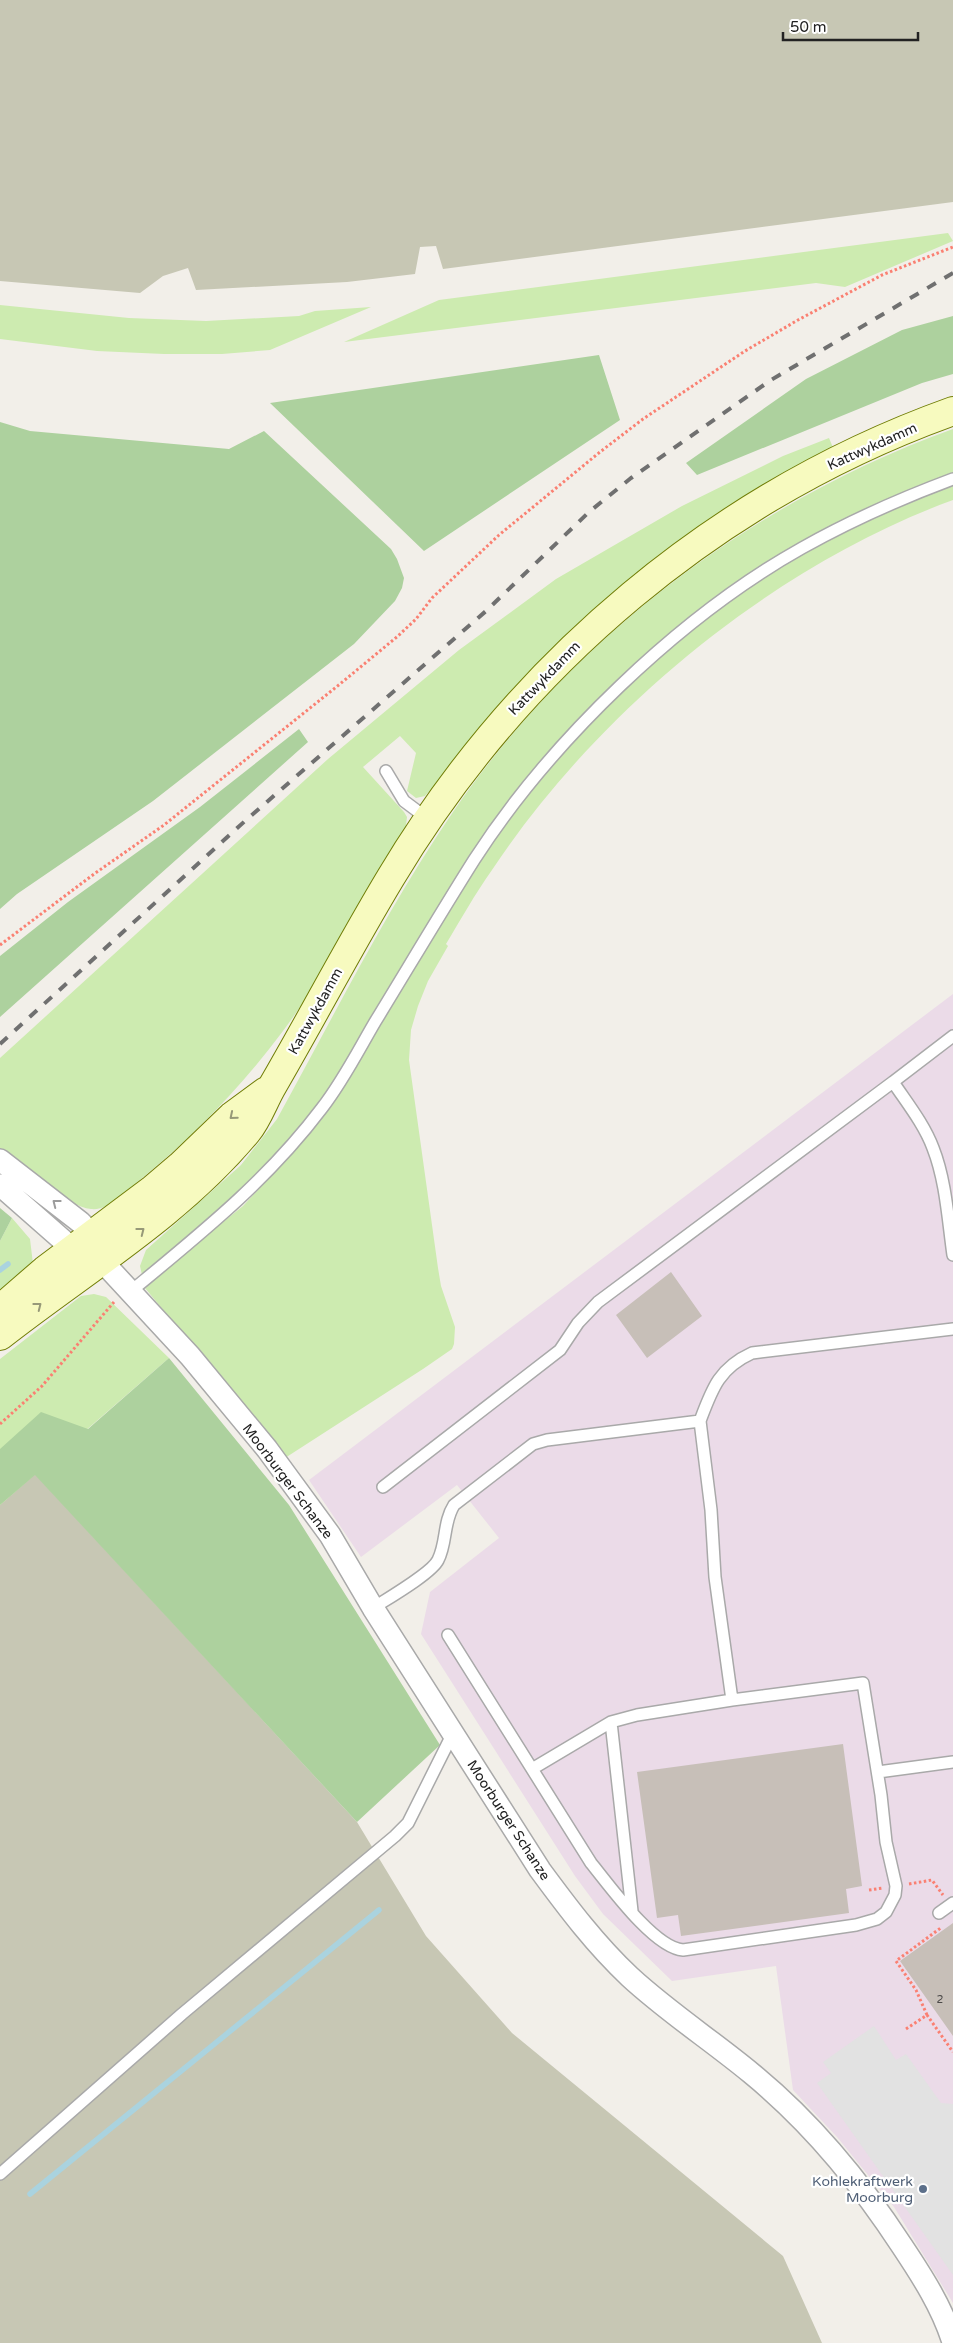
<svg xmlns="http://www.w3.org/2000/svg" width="953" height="2343" viewBox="0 0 953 2343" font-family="'Varela Round',sans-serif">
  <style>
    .industrial { fill: #ebdbe8 }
    .construction { fill: #c7c7b4 }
    .grass { fill: #cdebb0 }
    .forest { fill: #add19e }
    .parking { fill: #e2e2e2 }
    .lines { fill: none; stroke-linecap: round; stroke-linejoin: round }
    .stream { stroke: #aad3df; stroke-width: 5.5 }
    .building { fill: #c7bfb8 }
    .lane-casing { stroke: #a9a9a9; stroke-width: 14 }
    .street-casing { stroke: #a9a9a9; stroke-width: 24 }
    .secondary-casing { stroke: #707d05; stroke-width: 30 }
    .path { stroke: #fa8072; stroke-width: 3; stroke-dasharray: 2.5 2.5; stroke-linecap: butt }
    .lane { stroke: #fff; stroke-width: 11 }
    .street { stroke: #fff; stroke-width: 21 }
    .secondary { stroke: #f7fabf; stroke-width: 28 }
    .rail { stroke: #707070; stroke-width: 4; stroke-dasharray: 10 10; stroke-linecap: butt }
    .oneway { stroke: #979978 }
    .oneway2 { stroke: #9c9c9c }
    .service-dot { fill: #5c6f8a; stroke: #fff; stroke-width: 2 }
    .labels { text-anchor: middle; stroke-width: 4.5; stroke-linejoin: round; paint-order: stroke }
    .number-label { font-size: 11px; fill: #4b4948 }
    .street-label { font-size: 14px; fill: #222; stroke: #fff }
    .service-label { font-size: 14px; fill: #4e5e75; stroke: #fff; text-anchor: end }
  </style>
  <rect width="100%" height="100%" fill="#f2efe9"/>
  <!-- industrial -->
  <path class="industrial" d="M953,994v1309l-59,-96 -57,-70 -44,-47 -17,-124 -104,15 -69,-67 -28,-38 -154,-242 9,-42 69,-54 -42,-53 -96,72 -52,-77z"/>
  <!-- construction -->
  <path class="construction" d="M0,0h953v202l-510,67 -7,-23 -16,1 -5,27 -68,8 -151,8 -8,-22 -25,8 -23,17 -140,-12z
    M35,1474l322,348 69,114 86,97 271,223 39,87h-822v-838z"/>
  <!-- grass -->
  <path class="grass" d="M948,233l5,8 -108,46 -29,-4 -472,59 95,-42z
    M0,305l129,13 77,3 93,-5 16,-5 56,-4 -101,43 -48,4h-58l-67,-3 -97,-12z
    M953,429v71c-180,66 -355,210 -461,370 -17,24 -31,49 -46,74l2,2 -20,35 -10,25 -7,24 -2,30 29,208 3,18 14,41 -1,17 -2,5 -29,20 -138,89 -140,-170 1,-4 97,-78 56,-60 29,-38 -122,117 -64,50 -2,-9 6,-16 95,-85 36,-46c57,-103 109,-209 176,-307 119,-174 302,-312 500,-383z
    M829,438l5,12 -123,70 -58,42 -63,54 -165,180 -9,2 -9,-7 9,-38 -16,-17 -37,31 41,45 3,5 -2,17c-39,67 -76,135 -122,197 -41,55 -88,104 -142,148 -14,11 -31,32 -50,30 -24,-2 -71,-45 -91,-61v-90l328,-299 131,-109 97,-71 126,-73 101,-50z
    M12,1218l18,21 3,25 -33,36v-59z
    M94,1294l12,3 63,61 -169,147v-146l81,-63z"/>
  <!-- forest -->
  <path class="forest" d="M953,316v58l-31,9 -225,92 -11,-12 120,-84 96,-49z
    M599,355l21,65 -196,131 -154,-148z
    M0,422l30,9 199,18 35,-18 127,118 6,10 7,19 -2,10 -7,13 -41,43 -201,157 -136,93 -17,15z
    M299,729l9,13 -308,275v-61l68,-54 132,-95z
    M0,1208l12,10 -12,23z
    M169,1358l120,147 151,240 -83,77 -322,-347 -35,30v-56l41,-37 47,17z"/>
  <!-- parking -->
  <path class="parking" d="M874,2026l22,34 10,-6 35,49 12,1v171l-136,-192 14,-10 -8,-11z"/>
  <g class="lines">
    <!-- stream -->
    <path class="stream" d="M0,1270l8,-6
      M30,2194l349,-284"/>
  </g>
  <!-- building -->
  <path class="building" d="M671,1272l31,44 -55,42 -31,-43z
    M843,1744l19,142 -16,3 3,24 -168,23 -3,-21 -21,3 -20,-146z
    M953,1923v113l-53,-75z"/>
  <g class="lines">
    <defs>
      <path id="lane" d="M386,771l18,30 24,18
        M893,1082l60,-46
        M130,1292c70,-58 137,-111 192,-184 21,-27 36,-57 53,-86 33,-54 65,-108 99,-162 76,-118 205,-243 328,-312 48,-27 100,-50 151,-69
        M700,1421c12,-32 19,-53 52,-68l201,-24
        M383,1487l177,-137 18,-27 20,-21 295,-220c14,21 31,42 40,66 13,33 15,72 20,107
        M373,1608c14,-9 59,-35 65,-48 9,-17 5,-38 16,-55l79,-61 14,-4 153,-19 11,89 4,67 17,123 -95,15 -26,7 -79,47
        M448,1635l143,228c18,22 63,85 92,87l173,-25 21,-6 9,-7 9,-17 1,-9 -10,-44 -5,-47 -18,-112 -131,17
        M611,1722l21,189
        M878,1772l75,-10
        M939,1913l14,-10
        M0,2174l182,-160 213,-178 13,-13 45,-90"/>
      <path id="street" d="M0,1160l80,62 13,13
        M0,1185l74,65
        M102,1261l88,95 77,93 63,86 43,73 167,262c28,38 55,74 90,107 38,35 81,63 121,96 60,49 108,107 151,173 20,30 40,61 51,96"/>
      <path id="secondary" d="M0,1309l45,-39 108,-81 27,-23 52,-50 34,-25
        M0,1336c84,-66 178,-121 247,-204 11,-13 17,-32 26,-47 40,-69 77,-140 118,-208 128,-214 327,-382 562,-466"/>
    </defs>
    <!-- lane casing -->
    <use href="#lane" class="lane-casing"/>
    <!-- street casing -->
    <use href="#street" class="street-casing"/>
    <!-- secondary casing -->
    <use href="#secondary" class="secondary-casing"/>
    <!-- path -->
    <path class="path" d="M0,945l94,-71 70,-49 176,-141 58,-48 18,-17 16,-21 67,-63 101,-83 43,-33 102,-68 53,-31 84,-45 71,-28
      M0,1424l42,-38 72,-84
      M909,1884l23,-4 11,15
      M869,1890l14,-2
      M927,2015l-11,-25 -20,-29 46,-34
      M906,2029l21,-14 26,37"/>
    <!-- lane -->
    <use href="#lane" class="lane"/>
    <!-- street -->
    <use href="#street" class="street"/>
    <!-- secondary -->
    <use href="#secondary" class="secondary"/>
    <!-- rail -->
    <path class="rail" d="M0,1044l245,-223 241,-210 103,-99 42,-34 140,-98 182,-107"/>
  </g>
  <!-- one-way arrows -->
  <defs><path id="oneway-chevron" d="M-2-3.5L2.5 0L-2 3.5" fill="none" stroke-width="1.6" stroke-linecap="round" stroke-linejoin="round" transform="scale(1.25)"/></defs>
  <g class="oneway">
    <use href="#oneway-chevron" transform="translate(233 1116) rotate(140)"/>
    <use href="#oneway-chevron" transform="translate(141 1231) rotate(-38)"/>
    <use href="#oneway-chevron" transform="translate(38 1306) rotate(-38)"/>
  </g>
  <use class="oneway2" href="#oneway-chevron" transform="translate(56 1203) rotate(-142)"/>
  <!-- markers -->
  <circle class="service-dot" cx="923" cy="2189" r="5"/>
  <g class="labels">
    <!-- number labels -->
    <g class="number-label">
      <text x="940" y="2003">2</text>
    </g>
    <!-- street labels -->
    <g class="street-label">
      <text transform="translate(872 446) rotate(-24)" y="5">Kattwykdamm</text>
      <text transform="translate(544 678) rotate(-46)" y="5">Kattwykdamm</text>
      <text transform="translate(315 1011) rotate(-61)" y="5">Kattwykdamm</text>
      <text transform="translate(288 1481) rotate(53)" y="5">Moorburger Schanze</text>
      <text transform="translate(509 1820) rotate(57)" y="5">Moorburger Schanze</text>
    </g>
    <!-- service labels -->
    <g class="service-label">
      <text x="913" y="2186">Kohlekraftwerk<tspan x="913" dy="16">Moorburg</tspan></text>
    </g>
  </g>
  <!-- scale -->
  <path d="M783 32v8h135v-8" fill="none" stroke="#222222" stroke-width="2.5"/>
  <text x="790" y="32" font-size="15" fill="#222222" stroke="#ffffff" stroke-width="4" paint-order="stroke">50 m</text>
</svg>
